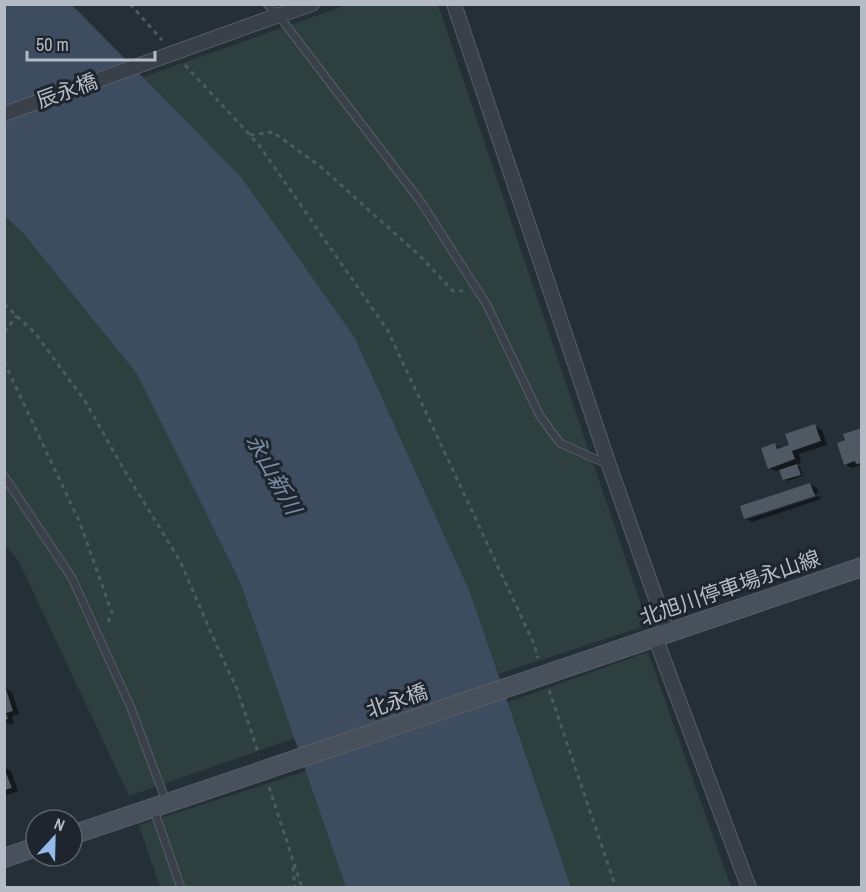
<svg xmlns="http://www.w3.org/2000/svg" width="866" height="892" viewBox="0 0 866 892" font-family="'Archivo Narrow','Noto Sans JP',sans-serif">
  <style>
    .green { fill: #2d3f3e }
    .water { fill: #3d4d5f }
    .shadow { fill: #0007 }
    .building { fill: #4e5964 }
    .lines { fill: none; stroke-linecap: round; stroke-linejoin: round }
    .service-casing { stroke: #575e67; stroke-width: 9 }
    .minor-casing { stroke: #575e67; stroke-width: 16 }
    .secondary-casing { stroke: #575e67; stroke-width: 20 }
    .path { stroke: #4c5c5e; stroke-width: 3; stroke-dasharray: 4.5 4.5; stroke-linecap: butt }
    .service { stroke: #394049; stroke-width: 7 }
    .minor { stroke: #394049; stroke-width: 14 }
    .secondary { stroke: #47505b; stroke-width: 18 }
    .minor-bridge-casing { stroke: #575e67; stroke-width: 16; stroke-linecap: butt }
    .secondary-bridge-casing { stroke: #575e67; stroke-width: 20; stroke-linecap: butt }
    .minor-bridge { stroke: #394049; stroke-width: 14 }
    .secondary-bridge { stroke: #47505b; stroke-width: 18 }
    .labels { text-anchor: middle; stroke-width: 6; stroke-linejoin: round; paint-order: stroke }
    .street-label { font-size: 21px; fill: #b4bbc5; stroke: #1e252e }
    .water-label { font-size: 22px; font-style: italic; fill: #798ea4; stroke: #1e252e }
  </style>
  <rect width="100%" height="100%" fill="#252f38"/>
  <!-- green -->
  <path class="green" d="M347,5h91l210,620 -150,49 -28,-82 -115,-254 -212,-261z
    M4,217l19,16 114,141 103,208 55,156 -166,58 -110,-234 -14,-18z
    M648,652l83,235h-160l-63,-185z
    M306,771l41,116h-187l-21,-62z"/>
  <!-- water -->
  <path class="water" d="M5,5h66l5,4 165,168 114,161 115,254 101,295h-225l-106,-305 -103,-208 -114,-141 -18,-16z"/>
  <!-- shadow -->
  <path class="shadow" d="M815,426l7,4 5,15 -28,9 2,9 -5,2 4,2 3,9 -16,5 -3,-2 -3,-9 -5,1 -7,-3 6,-23 7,4 9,-3z
    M862,430v36l-2,-1 -8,3 -7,-4z
    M810,484l7,4 1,5 -70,23v3l71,-23 2,3 -69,23 -7,-4 -3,-11z
    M5,688l7,4 7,22 -7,2 2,7 -4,1 -6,-3z
    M4,767l7,4 7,20 -14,5z"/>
  <!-- building -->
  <path class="building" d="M815,424l6,17 -29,10 3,8 -27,10 -7,-21 14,-5 2,6 12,-4 -4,-11z
    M862,428v35l-6,1 -1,-3 -11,4 -7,-22 8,-3 -2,-6z
    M797,464l4,11 -18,5 -4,-10z
    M810,483l5,13 -71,23 -4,-13z
    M5,686l8,25 -7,2 2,6 -4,1z
    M4,768l8,20 -8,2z"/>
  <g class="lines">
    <defs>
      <path id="service" d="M267,4l12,12 142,186 66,103 53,111 20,27 49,22
        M4,476l68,102 59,130 35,93
        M154,810l27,78"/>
      <path id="minor" d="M454,4l155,461 59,168
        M265,20l47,-16
        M655,637l94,251"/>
      <path id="secondary" d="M612,652l250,-85
        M72,835l125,-42
        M4,858l32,-11"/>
    </defs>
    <!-- service casing -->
    <use href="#service" class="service-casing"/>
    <!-- minor casing -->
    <use href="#minor" class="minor-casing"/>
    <!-- secondary casing -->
    <use href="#secondary" class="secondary-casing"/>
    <!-- path -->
    <path class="path" d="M130,4l32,36
      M185,65l74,80 129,186 146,313 4,14
      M250,135l23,-3 48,35 99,89 33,35h10
      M4,304l31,29 50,68 38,67 57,93 39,90 18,38 22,66
      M4,332l13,-16
      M4,362l76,161 32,90 -5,12
      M549,690l67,198
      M269,787l33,101
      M293,867l2,21"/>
    <!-- service -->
    <use href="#service" class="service"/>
    <!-- minor -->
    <use href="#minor" class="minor"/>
    <!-- secondary -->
    <use href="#secondary" class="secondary"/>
    <defs>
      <path id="minor-bridge" d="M4,114l261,-94"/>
      <path id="secondary-bridge" d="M197,793l415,-141"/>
    </defs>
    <!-- minor-bridge casing -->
    <use href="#minor-bridge" class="minor-bridge-casing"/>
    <!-- secondary-bridge casing -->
    <use href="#secondary-bridge" class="secondary-bridge-casing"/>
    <!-- minor-bridge -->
    <use href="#minor-bridge" class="minor-bridge"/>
    <!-- secondary-bridge -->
    <use href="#secondary-bridge" class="secondary-bridge"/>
  </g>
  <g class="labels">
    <!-- street labels -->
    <g class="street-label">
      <text transform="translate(67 91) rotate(-20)" y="7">辰永橋</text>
      <text transform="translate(730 588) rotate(-19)" y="7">北旭川停車場永山線</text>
      <text transform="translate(397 701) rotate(-19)" y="7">北永橋</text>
    </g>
    <!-- water labels -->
    <g class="water-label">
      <text transform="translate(274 474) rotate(61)" y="8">永山新川</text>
    </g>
  </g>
  <!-- border -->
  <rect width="866" height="892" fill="none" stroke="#b4bbc5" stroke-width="12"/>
  <!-- north arrow -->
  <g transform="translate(54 838) rotate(22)"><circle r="28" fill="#1e252e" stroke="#5a616a" stroke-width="1.5"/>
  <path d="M0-4.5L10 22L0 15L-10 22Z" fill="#94baea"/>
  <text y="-9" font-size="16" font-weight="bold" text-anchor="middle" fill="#b4bbc5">N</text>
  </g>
  <!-- scale -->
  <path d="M27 51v9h128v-9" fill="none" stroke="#b4bbc5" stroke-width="3"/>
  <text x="36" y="51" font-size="18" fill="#b4bbc5" stroke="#1e252e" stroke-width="4.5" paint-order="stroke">50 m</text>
</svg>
